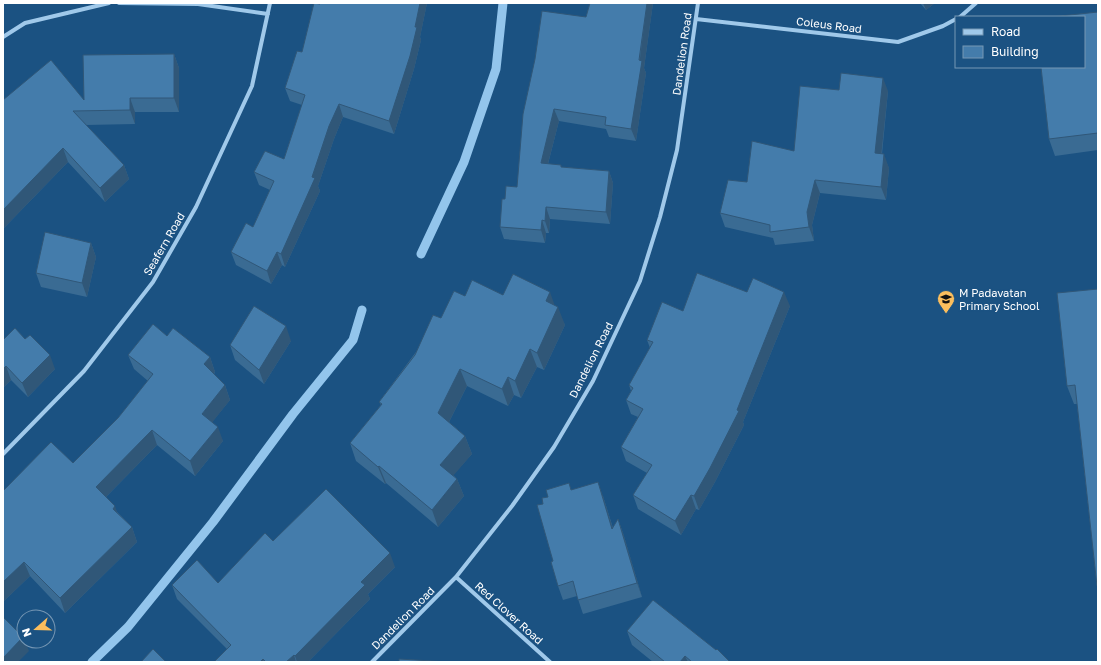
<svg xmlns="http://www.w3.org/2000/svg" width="1101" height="665" viewBox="0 0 1101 665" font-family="'Golos Text',sans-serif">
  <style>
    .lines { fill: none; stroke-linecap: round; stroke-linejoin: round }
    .stream { stroke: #93c5ec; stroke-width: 9 }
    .minor { stroke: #a0c9ea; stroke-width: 4 }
    .wall { fill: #3a6b93 }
    .shaded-wall { fill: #305778 }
    .building { fill: #447cab; stroke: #305778 }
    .labels { text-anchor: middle; stroke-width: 3.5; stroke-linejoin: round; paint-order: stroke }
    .street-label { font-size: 11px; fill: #fff; stroke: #1b5282 }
    .poi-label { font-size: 11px; fill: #fff; stroke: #1b5282; text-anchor: start }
  </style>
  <rect width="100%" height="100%" fill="#1b5282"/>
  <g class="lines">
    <!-- stream -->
    <path class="stream" d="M421,254l43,-92 32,-93 7,-66
      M92,662l36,-35 85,-105 80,-108 60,-74 9,-30"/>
    <!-- minor -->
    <path class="minor" d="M119,3l79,1 70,10
      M960,17l16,-14
      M696,19l202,23 45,-16 13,-7
      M3,37l22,-14 84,-20
      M3,454l81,-83 69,-89 43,-75 56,-121 18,-83
      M456,577l94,85
      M372,662l84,-85 56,-71 42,-59 39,-66 47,-100 20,-64 17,-67 21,-147"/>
  </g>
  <!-- wall -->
  <path class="wall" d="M321,3h106l-7,34 1,3 -7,29 -20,65 -51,-17 -9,22 -16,47 2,5 -35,76 -3,-2 -11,19 -35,-19 -5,-13 22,-25 17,-37 -11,-5 -5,-13 30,-13 18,-54 -12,-4 -5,-13 17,-36z
    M590,3h63l-9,65 2,5 -10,68 -27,-4 -3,-8 -47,-8 -11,43 14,3 47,4 4,12 -3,41 -60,-5 -1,14h-3l-1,10 -41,-4 -4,-12 5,-28 12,-12 69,-170z
    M920,3h15l-9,7z
    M1098,12v138l-43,6 -6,-17z
    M174,54l5,14v44h-44v12l-49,1 38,40 5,14 -24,23 -37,-40 -65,67v-129h81z
    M839,90l49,1 -6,63 7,14 -3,32 -66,-7 -8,32 2,16 -39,4 -2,-7 -48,-11 -5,-14 27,-31 47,-31z
    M91,243l5,14 -9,40 -46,-10 -5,-14z
    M1098,289v299l-1,-2 -20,-182h-3l-7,-18z
    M747,292l43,14 -47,116 1,3 -29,57 -16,28 -3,-1 -15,26 -43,-26 -5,-14 14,-22 -21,-12 -5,-14 17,-30 -7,-3 -5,-14 5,-9 -2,-6 21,-37 -3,-8 36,-29z
    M503,295l52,11 10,19 -21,45 -7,-3 -16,31 -7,-3 -6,11 -41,-20 -18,36 16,14 7,18 -19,21 4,4 7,17 -26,31 -52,-44 -1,1 -29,-23 -6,-18 31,-38 -2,-3 62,-84 24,-22z
    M167,336l43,21 5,15 -1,2 11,11 5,15 -18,22 11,19 -28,35 -38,-31 -51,52 12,16 14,14 5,15 -72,71 -35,-37 -27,26v-111l70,-28 45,-45 30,-37 -14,-12 -6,-14z
    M3,340l52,29 -27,28 -17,-17 -8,8z
    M291,341l-27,43 -29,-24 -5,-15z
    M572,490l31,6 10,32 5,-9 5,14 19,64 -59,17 -6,-18 -14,4 -5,-14 -5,-25 -10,-57z
    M273,541l122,26 -27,27 2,5 -62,63h-94l13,-13 -50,-50 -5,-14 46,-2z
    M627,631l103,31h-77l-21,-17z"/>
  <!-- shaded-wall -->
  <path class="shaded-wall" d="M420,3h7l-7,34 1,3 -7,29 -20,65 -5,-13 26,-94z
    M647,3h6l-9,65 2,5 -10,68 -5,-12z
    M923,3h12l-9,7z
    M174,54l5,14v44l-5,-14z
    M883,78l5,13 -8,76 -5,-14z
    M130,98l5,14v12l-5,-14z
    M339,104l4,13 -9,22 -16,47 2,5 -35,76 -4,-13 31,-77 17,-51z
    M554,109l5,12 -14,54 -4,-12z
    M63,148l5,14 -65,67v-19z
    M884,154l5,14 -3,32 -5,-13z
    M124,165l5,14 -24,23 -5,-14z
    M609,171l4,12 -3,41 -4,-12z
    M815,180l5,13 -8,32 2,16 -5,-14 -2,-15z
    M546,207l4,12 -1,14 -4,-12z
    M542,220l4,13 -1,10 -4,-13z
    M91,243l5,14 -9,40 -5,-14z
    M277,252l5,13 -11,19 -4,-13z
    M550,292l6,17 -10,-8z
    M784,292l6,14 -47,116 1,3 -29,57 -16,28 -5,-14 43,-86z
    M558,307l7,18 -21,45 -7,-17z
    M286,326l5,15 -27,43 -5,-14z
    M530,349l7,18 -16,31 -6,-17z
    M50,355l5,14 -27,28 -6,-14z
    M210,357l5,15 -6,6 -5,-14z
    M6,366l5,14 -8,8v-19z
    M460,369l7,17 -22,44 -7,-17z
    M508,377l6,18 -6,11 -6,-17z
    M225,385l5,15 -23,29 -5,-15z
    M218,427l5,14 -28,35 -5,-15z
    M152,430l5,15 -56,57 -5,-15z
    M465,436l7,18 -25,29 -7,-18z
    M379,466l7,17 -1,1 -7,-17z
    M457,479l7,17 -26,31 -6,-17z
    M598,482l5,14 14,47 -5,-14z
    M691,495l5,14 -15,26 -6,-14z
    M115,506l5,15 -7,-12z
    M618,519l5,14 19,64 -5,-14z
    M132,527l5,15 -72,71 -5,-15z
    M390,553l5,14 -27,27 2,5 -62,63h-11l-2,-6 66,-74z
    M24,562l6,14 -27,26v-20z
    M23,637l1,4h1l4,10 -11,11h-15v-4z
    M294,655l2,7h-10z
    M685,656l3,6h-8z
    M263,659l1,3h-4z"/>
  <!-- building -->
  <path class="building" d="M314,3l6,1 1,-1h99l-5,24h2l-7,29 -21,65 -50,-17 -10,22 -17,51 3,1 -34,76 -4,-2 -10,19 -36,-19 15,-29 7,4 21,-46 -20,-9 11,-21 19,8 21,-64 -20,-7 12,-37 5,1z
    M590,3h57l-8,57 3,1 -11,68 -26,-4 1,-8 -52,-8 -13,54 20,2v2l48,4 -3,41 -60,-5 -1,14 -3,-1 -1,10 -41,-3 2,-28h3l1,-13 11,1 6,-73 12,-55 7,-48 44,6z
    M1098,12v121l-49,6 -8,-72h43v-50h-33z
    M174,54v44h-44v12l-57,1 51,54 -24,23 -37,-40 -60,62v-110l48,-40 33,40 -1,-45z
    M841,73l42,5 -8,75 9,1 -3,33 -66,-7 -8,32 2,15 -39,5v-7l-50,-12 8,-33 19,2 5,-41 42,10 6,-65 39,4z
    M45,232l46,11 -9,40 -46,-10z
    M697,273l50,19 6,-14 31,14 -47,118 2,1 -29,57 -16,28 -3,-1 -16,26 -42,-26 19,-30 -31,-18 22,-38 -17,-9 7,-12 -4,-3 24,-43 -6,-2 15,-38 21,9z
    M513,274l37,18 -4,9 12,6 -21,46 -7,-4 -15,32 -7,-4 -6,12 -42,-20 -22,44 27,23 -25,29 17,14 -25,31 -53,-44 -1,1 -28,-24 32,-39 -3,-2 36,-47 18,-40 8,3 13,-27 11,5 7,-16 31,15z
    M1098,289v296l-1,1 -22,-201 -8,1 -10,-93z
    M254,306l32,20 -27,44 -29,-25z
    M153,324l14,12 6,-8 37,29 -6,7 21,21 -23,29 16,13 -28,34 -38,-31 -56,57 19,19 -2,3 19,18 -72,71 -36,-36 -21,20v-91l48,-49 22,21 45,-45 35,-44 -25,-19z
    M15,328l10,11 5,-4 20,20 -28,28 -16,-17 -3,3v-29z
    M598,482l14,47 6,-10 19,64 -59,17 -5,-19 -15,5 -7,-24 2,-1 -16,-56 6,-1 -1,-6 6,-1 -2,-7 23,-7 2,7z
    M326,489l64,64 -29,29 4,3 -70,71 -1,-1 -8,7h-20l-3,-3 -3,3h-46l17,-17 -59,-60 25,-25 21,23 47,-50 8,8z
    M653,600l63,50 1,-1 13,13h-38l-7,-6 -5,6h-15l-38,-31z
    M3,617l20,20 -20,21z
    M153,649l13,13h-25z
    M399,659l50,3h-50z"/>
  <!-- icons -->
  <defs>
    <symbol id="school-pin" viewBox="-11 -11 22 30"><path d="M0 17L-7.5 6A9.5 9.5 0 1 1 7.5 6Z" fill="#fbbe5d" stroke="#1b5282"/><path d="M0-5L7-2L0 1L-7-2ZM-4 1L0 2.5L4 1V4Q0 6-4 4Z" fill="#111"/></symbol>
  </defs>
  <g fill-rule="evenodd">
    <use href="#school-pin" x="936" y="289" width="20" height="27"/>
  </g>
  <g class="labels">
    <!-- street labels -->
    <g class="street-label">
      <text transform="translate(829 25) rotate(7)" y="4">Coleus Road</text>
      <text transform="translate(682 54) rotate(-82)" y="4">Dandelion Road</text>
      <text transform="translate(164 244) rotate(-60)" y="4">Seafern Road</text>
      <text transform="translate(591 360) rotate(-63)" y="4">Dandelion Road</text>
      <text transform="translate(509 613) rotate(42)" y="4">Red Clover Road</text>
      <text transform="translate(403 618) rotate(-45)" y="4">Dandelion Road</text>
    </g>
    <!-- poi labels -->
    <g class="poi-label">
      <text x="959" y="297">M Padavatan<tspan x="959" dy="13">Primary School</tspan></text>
    </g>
  </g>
  <!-- border -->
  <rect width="1101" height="665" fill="none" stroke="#ffffff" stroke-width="8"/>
  <!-- legend -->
  <rect x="955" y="16" width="130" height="52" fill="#1b5282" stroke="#7697b4"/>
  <rect x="963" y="29" width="20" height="6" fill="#a0c9ea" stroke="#7697b4"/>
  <text x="991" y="36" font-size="12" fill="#ffffff">Road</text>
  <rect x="963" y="46" width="20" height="12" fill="#447cab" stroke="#7697b4"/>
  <text x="991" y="56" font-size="12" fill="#ffffff">Building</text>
  <!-- north arrow -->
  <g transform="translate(36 629) rotate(250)"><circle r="19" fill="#1b5282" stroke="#7697b4"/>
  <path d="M0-3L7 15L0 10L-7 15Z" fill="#fbbe5d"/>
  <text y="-6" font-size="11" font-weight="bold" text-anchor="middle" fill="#ffffff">N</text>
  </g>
</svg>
